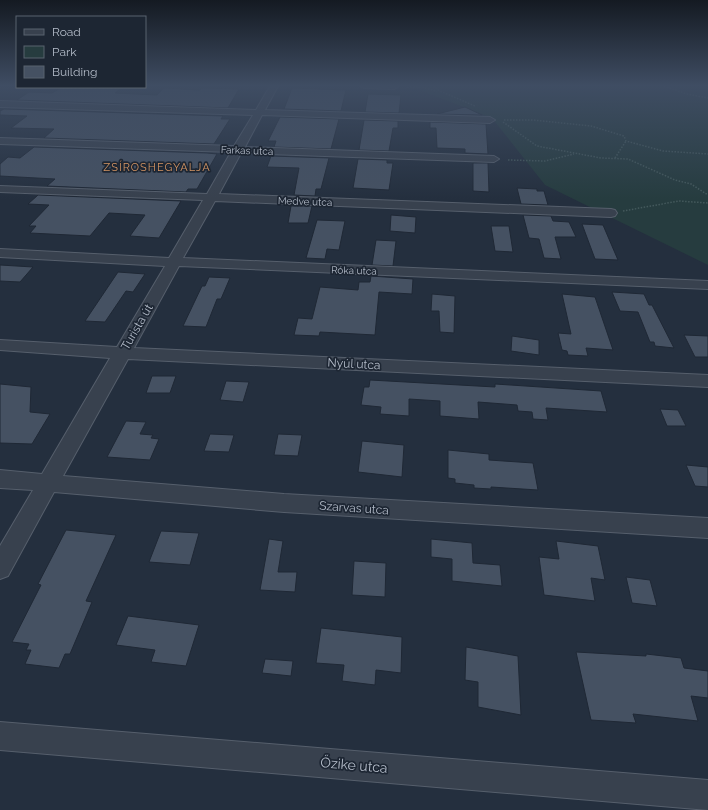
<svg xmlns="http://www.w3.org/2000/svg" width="708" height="810" viewBox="0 0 708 810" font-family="Raleway,sans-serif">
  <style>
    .green { fill: #263c3f }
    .building { fill: #455162; stroke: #1f2835 }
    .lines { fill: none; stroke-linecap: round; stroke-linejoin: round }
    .minor-casing { stroke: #565f6c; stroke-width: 2 }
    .path { stroke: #44595c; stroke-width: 1.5; stroke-dasharray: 1.5 1.5; stroke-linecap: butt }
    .minor { fill: #38414e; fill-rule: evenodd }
    .labels { text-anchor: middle; stroke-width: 3.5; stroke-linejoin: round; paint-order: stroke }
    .far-street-label { font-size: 10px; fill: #b4bcc9; stroke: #1d2633 }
    .far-neighbourhood-label { font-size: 11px; letter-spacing: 1px; fill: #d59563; stroke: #1d2633 }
    .street-label { font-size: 12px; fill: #b4bcc9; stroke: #1d2633 }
    .near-street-label { font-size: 14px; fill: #b4bcc9; stroke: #1d2633 }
  </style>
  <rect width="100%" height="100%" fill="#242f3e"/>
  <!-- green -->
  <path class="green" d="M409,86h299v179l-163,-80 -53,-67z"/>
  <!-- building -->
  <path class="building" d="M62,87h60l-7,6 42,2 7,-7 36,2 1,-2 38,1 -11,19 -211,-8 12,-8 23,1z
    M292,88l54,2 -5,21 -57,-2z
    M368,94l33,1 -2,18 -34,-1z
    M465,107l17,8 -45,-1z
    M4,109l219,7 -2,3h9l-16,25 -170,-6 10,-9 -43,-1 16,-12 -27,-1v-4z
    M280,117l59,2 -8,30 -57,-2 2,-6h-8z
    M364,120l34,1v7h-5l-4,23 -30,-1z
    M430,122l56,2 2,30 -23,-1v-4l-28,-1 -1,-20h-6z
    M34,147l173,6 10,1 -20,35h-9l-2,3 -139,-6 8,-7 -55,-3v-12l8,-7 12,1z
    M271,156l58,2 -8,31h-5l-1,7 -21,-1 5,-27 -32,-1z
    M358,159l29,1v3h6l-4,27 -36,-2z
    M473,163h15l1,29 -16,-1z
    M517,188l20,1v2h7l4,14 -27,-1z
    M38,195l143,6 -22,37 -29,-2 15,-21 -36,-2 -19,23 -60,-3 6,-7h-7l20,-21 -21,-1z
    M291,206h21l-4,17h-20z
    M391,215l25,2 -1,16 -25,-2z
    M523,215l28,1 2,5 16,1 7,15h-21l6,22 -17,-1 -5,-19 -10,-1z
    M317,220l28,1 -6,29 -12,-1 -2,10 -19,-1z
    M582,224l21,1 15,35 -23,-1z
    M491,226h18l4,26 -18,-1z
    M376,240l20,1 -3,25 -21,-1z
    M0,265l33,2 -13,15 -20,-1z
    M118,272l27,2 -12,18 -7,-1 -21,31 -20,-1z
    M371,276l42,3 -1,15 -33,-2 -4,43 -55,-3 -1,4 -25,-1 4,-17 14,1 8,-32 38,3 1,-8h11z
    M209,277l21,1 -9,21h-4l-11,28 -23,-1 19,-40h3z
    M612,292l32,2 5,11h3l22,43 -19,-2 -1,-4h-4l-12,-30 -18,-1z
    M432,294l23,2 -1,37 -14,-1 -1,-21h-8z
    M562,294l33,3 18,53 -27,-2 2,8 -20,-1 -1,-4 -5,-1 -4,-17 13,1z
    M684,335l24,1v21h-13z
    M512,336l27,4v15l-28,-4z
    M152,376h24l-6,17h-24z
    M370,380l125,7v-3l106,7 6,21 -61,-4 2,12 -15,-1 -1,-7 -14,-1 -1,-6 -39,-3 1,17 -39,-3v-15l-31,-2v17l-29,-2 1,-7 -20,-2 3,-18h5z
    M226,381l23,1 -6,20 -23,-2z
    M0,384l31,3 -1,25 20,2 -18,30 -32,-1z
    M660,409l18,1 8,16h-19z
    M126,421l20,1 -6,12 13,1 -2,3 8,1 -9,21 -43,-3z
    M210,434l24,1 -5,17 -25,-1z
    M278,434l24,1 -4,21 -24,-1z
    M362,441l42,4 -2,32 -44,-5z
    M448,450l41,4v6l44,3 5,27 -47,-3v2l-17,-1v-3l-19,-2v-4l-7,-1z
    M686,465l22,2v20l-13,-1z
    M66,530l50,5 -30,66 6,1 -22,52h-5l-6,14 -34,-4 6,-14h-5l3,-6 -17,-2 29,-57 -3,-1z
    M161,531l38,2 -9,32 -41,-3z
    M269,539l14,2 -5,31h19l-2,20 -35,-2z
    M431,539l41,4 1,20 27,2 2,21 -50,-5v-22l-21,-2z
    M556,541l42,5 7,34 -14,-2 4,23 -51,-6 -5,-38 20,2z
    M354,561l32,2 -1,34 -33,-2z
    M626,577l24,3 7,26 -25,-3z
    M128,616l71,9 -13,41 -35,-4 4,-12 -39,-5z
    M321,628l81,9 -1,36 -25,-3 -1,15 -33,-4 2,-16 -28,-2z
    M466,647l52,9 3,59 -43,-8v-25l-13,-2z
    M576,652l70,4v-2l35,4 3,10 24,3v27l-17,-2 7,25 -65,-7 3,9 -45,-3z
    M265,659l28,2 -2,15 -29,-3z"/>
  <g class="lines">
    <defs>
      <path id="minor" d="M270,86h8l-13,24 225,7 5,3 -5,3 -228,-8 -17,32 249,9 5,3 -5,3 -253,-9 -22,41 392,15 4,1 2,3 -2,3 -4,1 -396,-16 -32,57 525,23v8l-529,-23 -45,82 574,27v12l-580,-28 -65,117 221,18 424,24v20l-424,-26 -230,-20 -46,84 -8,3v-33l33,-56 -33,-2v-18l42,4 68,-116 -110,-8v-10l117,7 48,-81 -165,-9v-8l169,9 34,-58 -203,-8v-6l207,8 24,-42 -231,-8v-6l234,8 19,-31 -253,-8v-6l256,9z
        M360,86h37l1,1 -4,2 -30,-1z
        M0,722l708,58v30l-708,-60z"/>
    </defs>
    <!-- minor casing -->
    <use href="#minor" class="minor-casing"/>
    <!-- path -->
    <path class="path" d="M433,86l7,5 35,15
      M664,86l23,8 21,4
      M407,87h13l17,4
      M504,120h29l58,6 33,10 2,5 37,10 45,3
      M503,122l34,24 64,12 27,1 47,21 16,4 17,11
      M615,158l11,-17
      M508,160l37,1 29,-7
      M623,211l56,-10 29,2"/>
    <!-- minor -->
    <use href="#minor" class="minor"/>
  </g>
  <!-- sky -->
  <linearGradient id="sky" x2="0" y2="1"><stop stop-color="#141a22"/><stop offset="0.43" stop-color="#3f4d63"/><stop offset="1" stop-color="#3f4d63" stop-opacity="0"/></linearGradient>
  <rect width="708" height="199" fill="url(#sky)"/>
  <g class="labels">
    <!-- far-street labels -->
    <g class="far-street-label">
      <text transform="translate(247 150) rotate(2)" y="4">Farkas utca</text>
      <text transform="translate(305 201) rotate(2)" y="4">Medve utca</text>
      <text transform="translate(354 270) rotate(2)" y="4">Róka utca</text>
    </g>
    <!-- far-neighbourhood labels -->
    <g class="far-neighbourhood-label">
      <text x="157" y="171">ZSÍROSHEGYALJA</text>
    </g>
    <!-- street labels -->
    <g class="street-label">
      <text transform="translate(137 327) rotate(-60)" y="4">Turista út</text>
      <text transform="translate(354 364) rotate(3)" y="4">Nyúl utca</text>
      <text transform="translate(354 508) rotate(4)" y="4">Szarvas utca</text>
    </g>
    <!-- near-street labels -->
    <g class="near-street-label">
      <text transform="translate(354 765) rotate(5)" y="5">Őzike utca</text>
    </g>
  </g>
  <!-- legend -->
  <rect x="16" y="16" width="130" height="72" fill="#1d2633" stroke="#59626f"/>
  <rect x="24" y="29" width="20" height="6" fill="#38414e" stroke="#59626f"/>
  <text x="52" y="36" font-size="12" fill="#b4bcc9">Road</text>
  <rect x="24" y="46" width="20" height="12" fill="#263c3f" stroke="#59626f"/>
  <text x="52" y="56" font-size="12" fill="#b4bcc9">Park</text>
  <rect x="24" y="66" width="20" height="12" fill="#455162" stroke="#59626f"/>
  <text x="52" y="76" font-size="12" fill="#b4bcc9">Building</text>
</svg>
